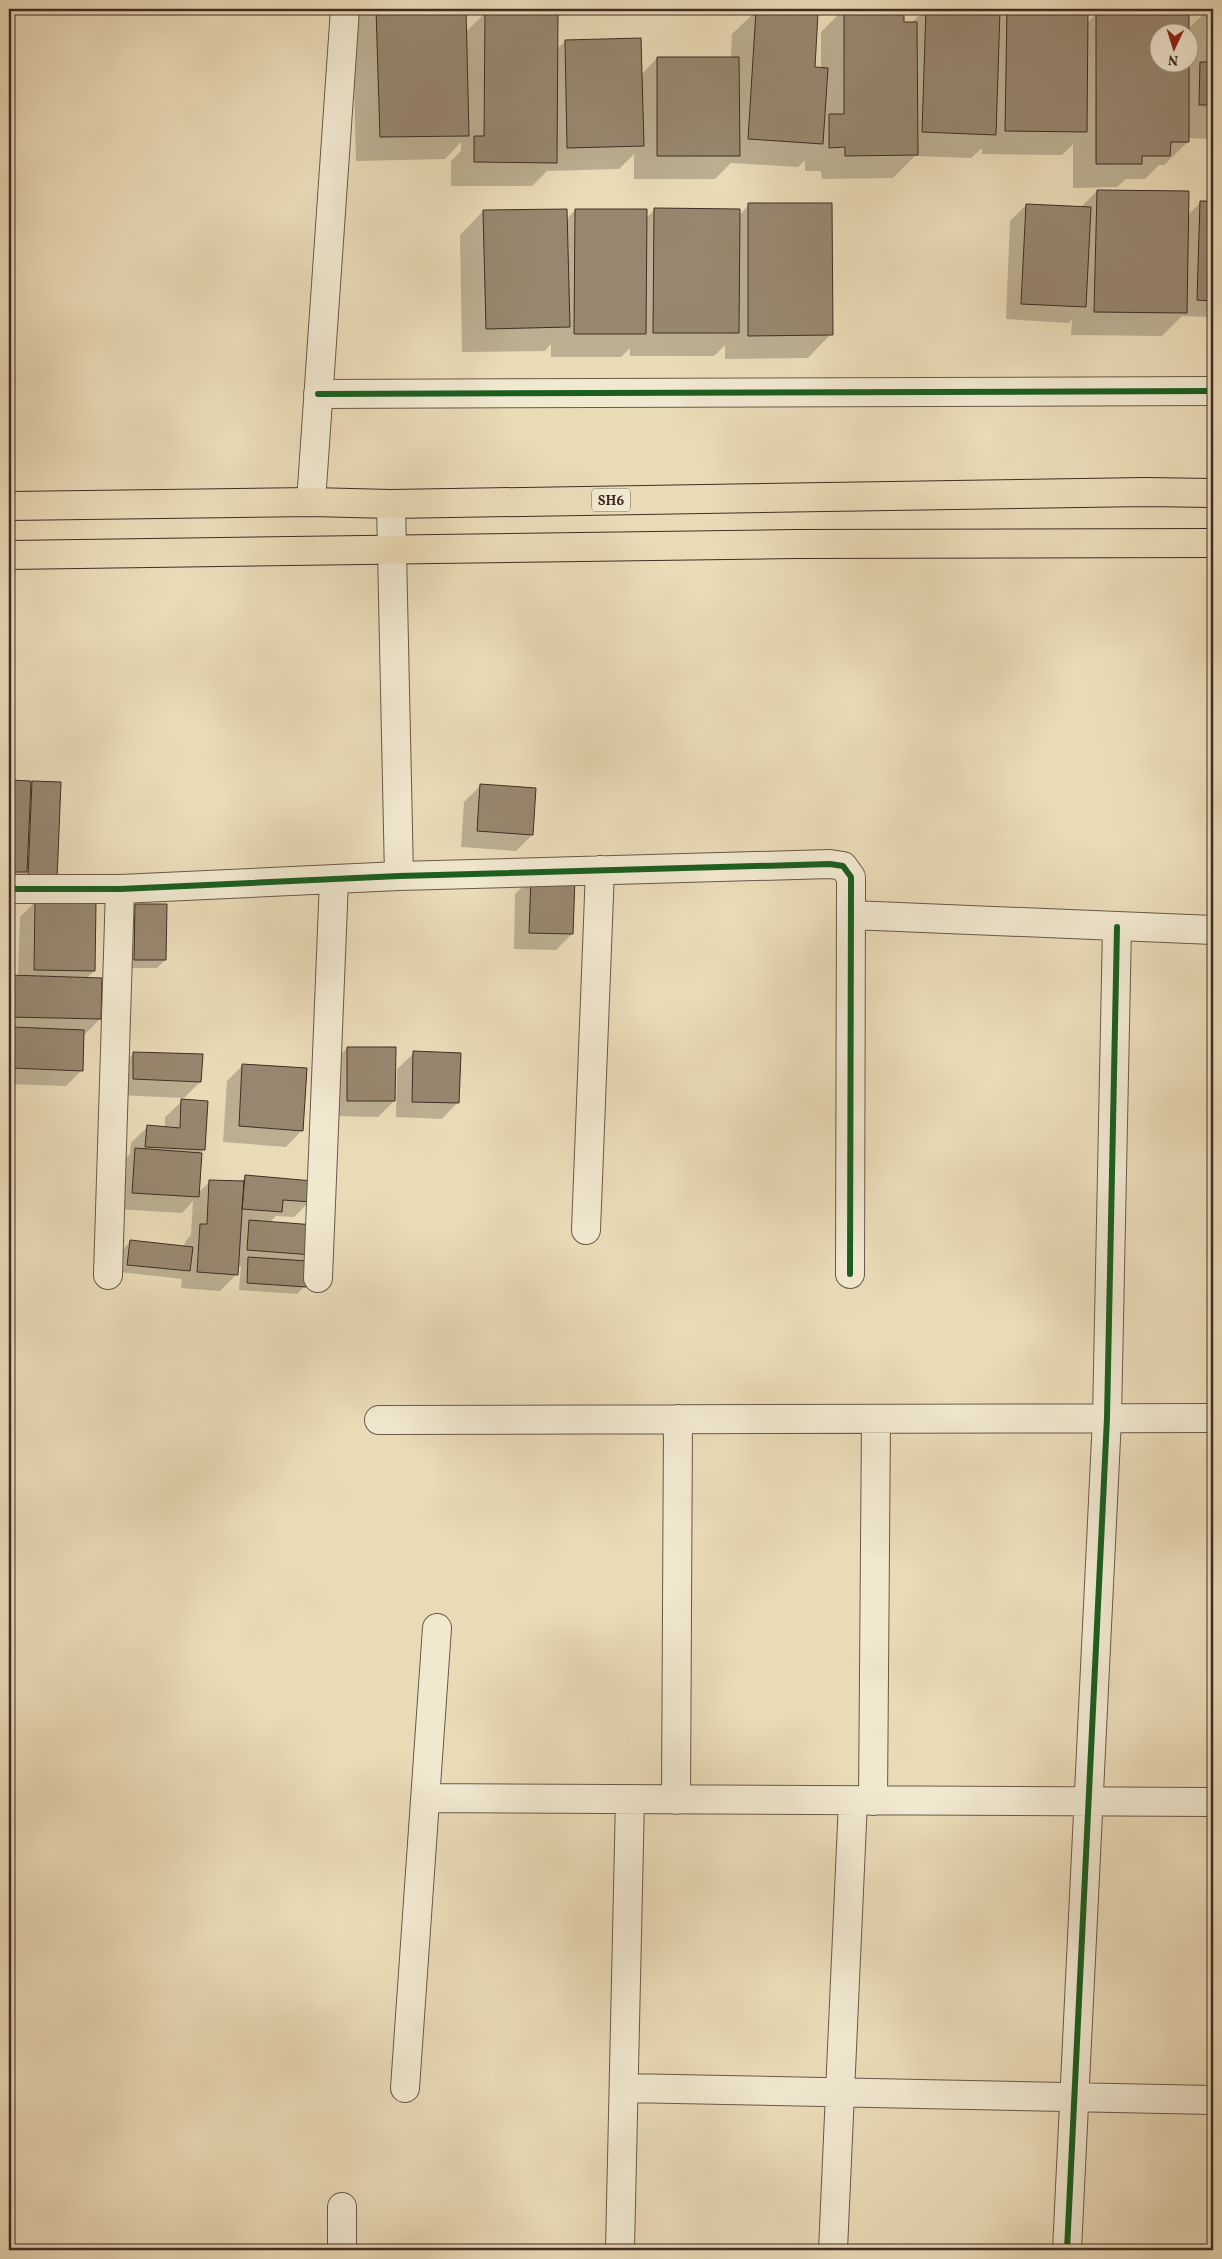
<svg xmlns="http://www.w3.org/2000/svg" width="1222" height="2259" viewBox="0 0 1222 2259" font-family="Vollkorn,serif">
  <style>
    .shadow { fill: #0003; fill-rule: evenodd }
    .building { fill: #988770; stroke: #402d24 }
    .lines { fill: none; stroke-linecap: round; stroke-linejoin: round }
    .minor-casing { stroke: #6a5849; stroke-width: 30 }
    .major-casing { stroke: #402d24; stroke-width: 30 }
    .minor { stroke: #f1e8d0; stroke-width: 28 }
    .major { stroke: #eadbb7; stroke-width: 28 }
    .cycleway-casing { stroke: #f1e8d0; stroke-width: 9 }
    .cycleway { stroke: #1b5e20; stroke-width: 6 }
    .labels { text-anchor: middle; stroke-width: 5; stroke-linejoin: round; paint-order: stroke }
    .shield { fill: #f1e8d0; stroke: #756558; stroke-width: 1 }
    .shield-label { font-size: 14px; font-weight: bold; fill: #402d24 }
  </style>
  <rect width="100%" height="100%" fill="#eadbb7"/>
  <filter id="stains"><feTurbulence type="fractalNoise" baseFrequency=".004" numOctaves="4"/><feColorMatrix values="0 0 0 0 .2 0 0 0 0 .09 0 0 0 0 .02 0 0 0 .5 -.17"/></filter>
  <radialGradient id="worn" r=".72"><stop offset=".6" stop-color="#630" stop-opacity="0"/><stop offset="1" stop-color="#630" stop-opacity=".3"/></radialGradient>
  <!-- shadow -->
  <path class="shadow" d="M352,9h113v24l20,-20 71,37 9,-9 76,34 16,-17h74l1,-24 24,-23 57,57 8,1v-37l23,-23h59v14h8l15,-14 73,2v4l7,-6h81v14l10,-10 91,16 21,-20h4v130l-25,-1v4l-24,23h-5l-14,14h-19l-9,8 -44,1v-44l-11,11 -80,-1v-6l-11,10 -56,-2 -22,22 -71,1 -1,-8h-16v-11l-7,7 -67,-4 -16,16h-81v-25l-15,15 -72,2 -15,15h-81v-25l10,-10v-9l-16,17 -89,2zM1160,32h30v30h-30z
    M1097,191l90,25 14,-14 12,1v114l-31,-1 -20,20 -91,-1 1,-16 -3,4 -63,-4 4,-98 16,-16 54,3z
    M749,205l82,129 -23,24 -83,1v-14l-11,11h-84v-8l-9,9h-70v-13l-6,7 -83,1 -2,-117 23,-24 83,9 9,-10 70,9 9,-9 85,5z
    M9,781l50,3 -3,96 -47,8z
    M480,786l52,49 -16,16 -55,-4 3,-45z
    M532,878l40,56 -16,16 -42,-1 1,-55z
    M36,901l58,70 -8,8 14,40 -16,16 -2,35 -16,16 -57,-2v-107h9l2,-60z
    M136,905l29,55 -8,8h-30l1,-55z
    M347,1048l47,53 -16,16 -47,-1v-52z
    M134,1053l66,29 -16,16 -67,-3 1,-26z
    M414,1053l44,49 -16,17 -46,-2 1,-48z
    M243,1065l59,65 -16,17 -63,-5 4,-61z
    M182,1101l22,48 -4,4 -2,40 12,-12 30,1 6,-5 64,24 -16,16 -18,-1 -7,7 45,3 -9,60 -8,8 -58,-4 2,-24h-4l-1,9 -16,16 -39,-3 1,-9 -62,-7 2,-22 8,-8 54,5 1,-5 6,-7 2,-34 -11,12 -65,-4 2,-44 11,-11 1,-11 16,-16 18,1v-11z"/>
  <!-- building -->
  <path class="building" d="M376,9h90l3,127 -89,1z
    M844,9h60v13h13l1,133 -73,1v-9l-16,1v-34h15z
    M926,9l74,1 -4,125 -74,-3z
    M1007,9h81l-1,123 -82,-1z
    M1212,9h1v106h-4v-10h-10l1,-43h11z
    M756,10l62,3 -3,54 13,1 -5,76 -75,-5z
    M485,12h73l-1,151 -83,-1v-26h10z
    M1096,12h93v20h-29v30h29v80h-18l-1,14h-28v8h-46z
    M641,38l3,108 -77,2 -2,-108z
    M657,57h82l1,99h-83z
    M1097,190l92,1 -2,122 -93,-1z
    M1200,201h13v100l-16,-1z
    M748,203h84l1,132 -85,1z
    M1026,204l65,3 -5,100 -65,-3z
    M654,208l86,1 -1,124h-86z
    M567,209l3,118 -84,2 -3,-119z
    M575,209h72l-1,125h-72z
    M9,780l22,1 -4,91h-18z
    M32,781l29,1 -4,98 -29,-1z
    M480,784l56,4 -3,47 -56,-4z
    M531,877l44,1 -2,56 -44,-1z
    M35,900l61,1 -1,70 -61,-1z
    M135,904h32l-1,56h-32z
    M9,975l93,3 -1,41 -92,-2z
    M13,1027l71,3 -1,41 -71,-3z
    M347,1047h49l-1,54h-48z
    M413,1051l48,2 -2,50 -47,-1z
    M133,1052l70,2 -2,28 -68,-3z
    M242,1064l65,4 -4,63 -64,-5z
    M181,1099l27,2 -3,49 -60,-3 2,-22 33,3z
    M135,1148l67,5 -3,44 -67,-4z
    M245,1175l68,6 -1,21 -29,-2 -1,12 -40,-3z
    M209,1180l35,1 -6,94 -41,-3 3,-48h7z
    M249,1220l66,5 -2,30 -66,-5z
    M130,1240l63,7 -3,24 -63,-6z
    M248,1257l60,4 -2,26 -59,-4z"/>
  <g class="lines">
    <defs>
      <path id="minor" d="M318,394l895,-3
        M311,502l34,-493
        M391,504l8,372
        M9,889h111l279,-13 431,-12 13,2 8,11v13l-1,384
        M851,915l362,15
        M586,1230l14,-360
        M108,1275l12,-386
        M318,1278l16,-398
        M379,1420l834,-2
        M425,1798l788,4
        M676,1800l2,-381
        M873,1801l3,-382
        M405,2088l32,-460
        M624,2088l589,12
        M342,2250v-43
        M620,2250l10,-451
        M833,2250l20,-449
        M1067,2250l40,-832 10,-491"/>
      <path id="major" d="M9,506l302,-4 80,2 754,-12 68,1
        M9,555l786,-11 418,-1"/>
    </defs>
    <!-- minor casing -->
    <use href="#minor" class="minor-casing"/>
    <!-- major casing -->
    <use href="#major" class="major-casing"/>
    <!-- minor -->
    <use href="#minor" class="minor"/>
    <!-- major -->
    <use href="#major" class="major"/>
    <defs>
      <path id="cycleway" d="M318,394l895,-3
        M9,889h111l279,-13 431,-12 13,2 8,11v13l-1,384
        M1067,2250l40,-832 10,-491"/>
    </defs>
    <!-- cycleway casing -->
    <use href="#cycleway" class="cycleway-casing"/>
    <!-- cycleway -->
    <use href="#cycleway" class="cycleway"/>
  </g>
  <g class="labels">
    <!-- shield labels -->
    <rect class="shield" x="592" y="488.5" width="38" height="23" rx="4"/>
    <g class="shield-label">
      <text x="611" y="505">SH6</text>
    </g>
  </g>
  <!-- margin -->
  <rect width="1222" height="2259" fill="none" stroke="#eadbb7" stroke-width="30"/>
  <rect x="10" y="10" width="1202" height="2239" fill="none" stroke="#402d24" stroke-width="2.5"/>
  <rect x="15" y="15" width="1192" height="2229" fill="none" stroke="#402d24"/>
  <!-- north arrow -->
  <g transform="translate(1174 48) rotate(184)"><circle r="24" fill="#f1e8d0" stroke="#aa9d8b"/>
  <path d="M0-4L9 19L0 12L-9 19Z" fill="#8f2418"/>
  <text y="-8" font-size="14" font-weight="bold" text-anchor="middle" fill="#402d24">N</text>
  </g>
  <rect width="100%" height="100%" filter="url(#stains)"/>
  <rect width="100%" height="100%" fill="url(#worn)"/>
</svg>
